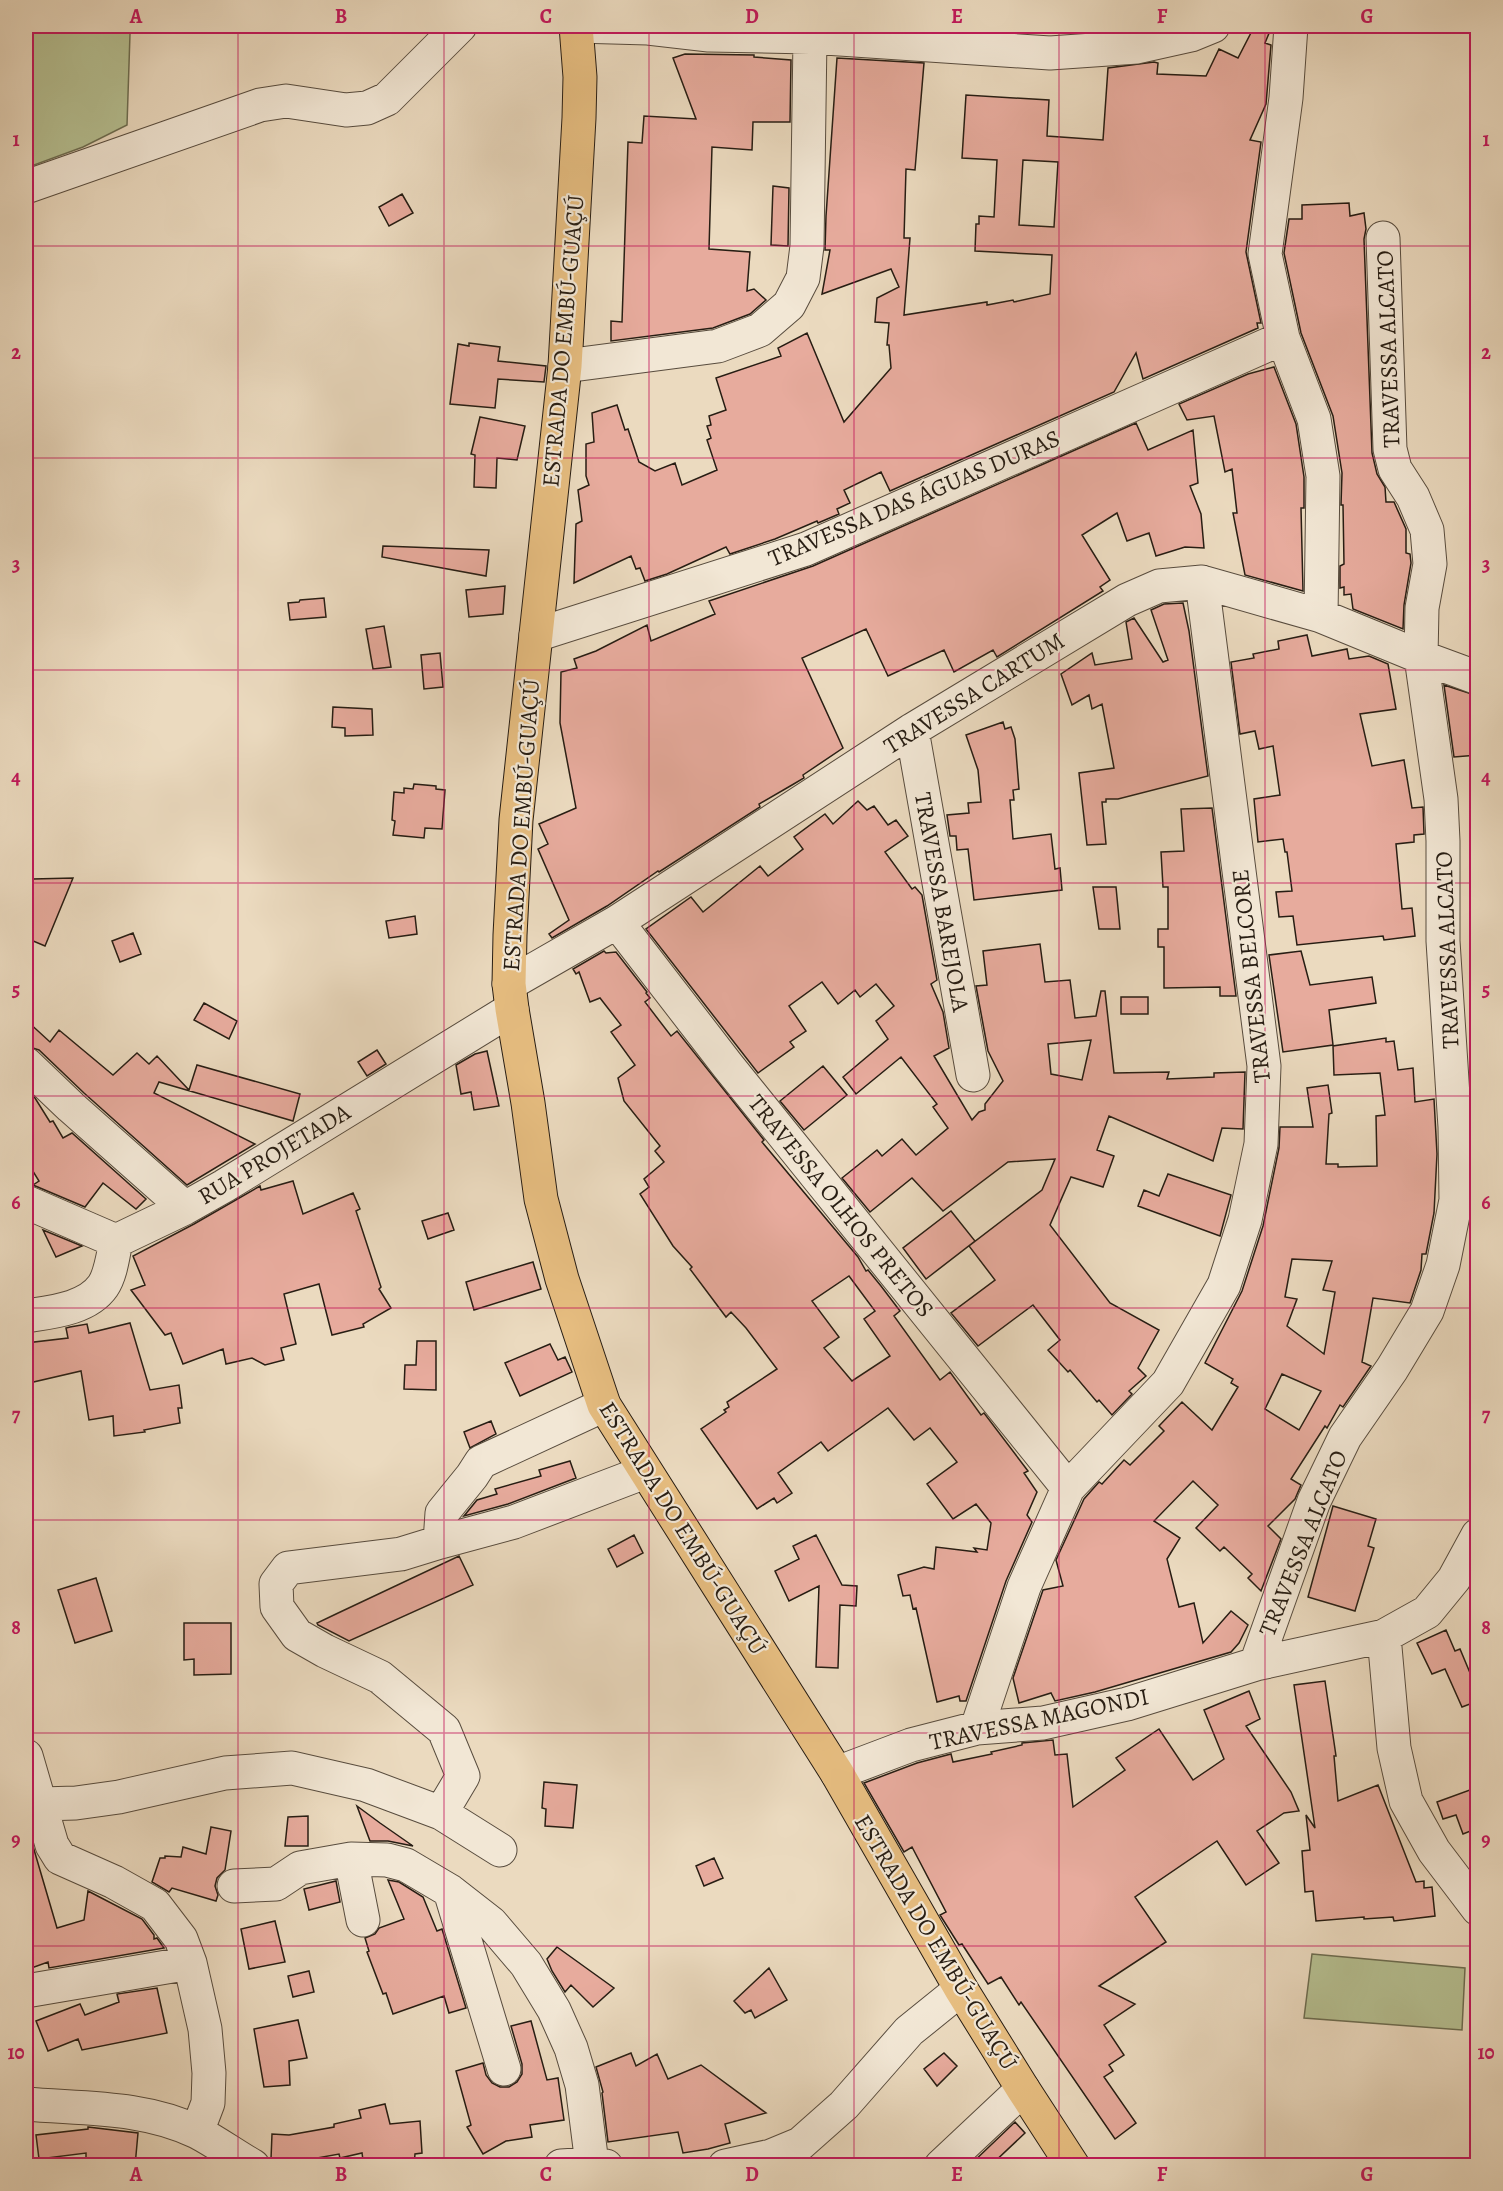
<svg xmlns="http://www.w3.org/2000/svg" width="1503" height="2191" viewBox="0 0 1503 2191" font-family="Alegreya,serif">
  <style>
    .green { fill: #b6c092; stroke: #6e6e52; stroke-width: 1.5 }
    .building { fill: #e7ab9d; stroke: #271d13; stroke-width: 1.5; fill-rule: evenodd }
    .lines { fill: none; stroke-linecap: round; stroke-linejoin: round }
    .minor-casing { stroke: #584c3e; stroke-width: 35 }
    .major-casing { stroke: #271d13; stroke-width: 35 }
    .minor { stroke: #f2e7d5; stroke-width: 33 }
    .major { stroke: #e6bd80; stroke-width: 33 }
    .grid { fill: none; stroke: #c2185b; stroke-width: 1.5; stroke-opacity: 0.55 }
    .labels { text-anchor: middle; stroke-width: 4.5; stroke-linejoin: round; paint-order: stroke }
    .street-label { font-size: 24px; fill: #271d13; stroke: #f2e7d5 }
    .neatline { fill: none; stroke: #c2185b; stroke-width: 2 }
    .grid-label { font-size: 20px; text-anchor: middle; font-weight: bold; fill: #c2185b }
  </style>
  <rect width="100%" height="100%" fill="#ebdabf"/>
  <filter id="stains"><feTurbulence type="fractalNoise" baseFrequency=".00333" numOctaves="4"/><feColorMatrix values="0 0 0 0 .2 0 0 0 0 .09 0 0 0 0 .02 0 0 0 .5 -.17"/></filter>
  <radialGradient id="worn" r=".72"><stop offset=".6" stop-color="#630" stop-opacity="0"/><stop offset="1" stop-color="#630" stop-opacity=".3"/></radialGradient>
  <!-- green -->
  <path class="green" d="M26,26h104v8l-3,91 -44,22 -57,21z
    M1312,1954l153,14 -3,62 -158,-12z"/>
  <!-- building -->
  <path class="building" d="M1272,26l-7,17 6,2 -5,59 -16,36 11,2 -15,110 15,71h-4l1,5 -115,51 -7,-26 -22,39 -224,99 -9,-19 -37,18 6,13 -13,6 2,5 -21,9 -1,-2 -42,18 -45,15 -4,-7 -59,27 -22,7 -5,-13 -4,1 -5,-13 -57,27 2,-59 6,-3 -4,-31 11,-5 -3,-9v-32l8,-2 -2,-29 25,-8 8,25 3,-1 11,33 16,9 20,-8 7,22 35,-15 -10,-30 4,-2 -4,-12 4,-1 -2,-9 17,-6 -10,-32 65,-22 -3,-8 29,-15 37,89 47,-54 -2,-23h-2l2,-22 -14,-1 2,-24 22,-11 -8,-18 -69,25 8,-44h-5l1,-34 11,-158 87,5 -9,107 -9,-1 -2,69h6l-6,77 83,-13v3l26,-5 1,2 36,-8 2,-39 -77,-4 1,-27h3v-8l15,1 3,-57 -35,-2 4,-63 83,5 -2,36 56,4 5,-72 46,-6 4,1 -1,11 49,2 13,-27 19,9 16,-31zM1023,160l35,2 -4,65 -35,-2z
    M685,54l69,1v2l37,3 -1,62h-37l-1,28 -40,-3 -3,102 41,3 -3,39 7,-2 12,11 -16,14 -37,14 -102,13v-20l11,1 6,-180 14,1 2,-27 52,3 -23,-61z
    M773,186l16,2 -1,58 -17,-1z
    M402,194l11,19 -24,13 -10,-19z
    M1349,203l1,13 14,-3 2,16 -2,10 8,214 5,21 8,13 1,15h8l12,27v24l4,1 1,9 -7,42 -1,24 -50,-20 -2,-15 -7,1v-8l-4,1v-22l4,-2 -1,-59h-2l1,-32 -9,-57 -32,-83 -17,-80 5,-34h13v-14z
    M469,343l31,4 -2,14 48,5 -2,16 -46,-3 -3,29 -45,-4 8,-60 11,2z
    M1274,367l22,57 8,53v31h-3l2,83 -58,-16 -12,-62h4l-5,-44 -7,3 -11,-56 -27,4 -8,-16 69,-30z
    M480,417l45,9 -8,34 -20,-2 -1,30 -22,-1 1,-32 -4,-1z
    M1136,423l12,27 45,-20 5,53 -8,3 11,28 3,34 -19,-1 -29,9 -7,-23 -22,8 -10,-28 -35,22 28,45 -10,7 3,4 -106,66 -4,-7 -39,22 -10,-22 -56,26 -22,-47 -64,29 41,90 -40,27 1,3 -12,7 -33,19 1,3 -101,65 -1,-1 -51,35 -55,32 -3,-4 20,-14 -31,-71 10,-5 -9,-20 37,-16 -16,-85 1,-51 16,-4 -3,-9 22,-8 51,-26 4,16 64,-27 -6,-13 104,-35z
    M383,546l106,4 -3,26 -104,-19z
    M505,586l-2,28 -34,3 -3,-27z
    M324,598l2,19 -36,3 -2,-17 11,-1 1,-2z
    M1183,603l6,28 19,145 -90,23h-12v3h-4l4,42 -19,1 -8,-72 35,-5 -12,-64 -10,5 -3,-14 -17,10 -11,-31 31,-21 3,12 37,-6 -6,-37 8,-4 29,44 5,-2 -17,-50 13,-6z
    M384,626l7,41 -18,2 -7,-40z
    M1307,635l5,21 35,-7 2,10 20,-3 19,8 8,45 -36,5 12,52 32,-6 8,48 11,-1 1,27 -10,1v7l-18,2 6,65 10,-1 3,28 -31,4 -1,-4 -86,9 -4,-29 -14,1 -3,-25 16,-1 -5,-39h-2l-2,-13 -25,3 -4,-43 26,-4 -7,-49 -14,3 -4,-18 -15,3 -9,-72 23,-4 -1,-4 26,-5 -1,-8z
    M440,653l3,34 -19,2 -3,-34z
    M1444,685l34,11v59l-24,2z
    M333,707l39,2 1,26 -28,1v-8l-13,-1z
    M1003,722l2,7 6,-2 4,12 4,50 -6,1 1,10h-4l3,39 38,-5 4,35 5,-1 2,22 -88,10 -6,-51 -11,1 -1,-14h-6l-3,-21 22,-2 -1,-10 13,-1 -3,-32 -12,-35z
    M414,784l22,2v3l9,1 -3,39 -17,-1 -1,10 -31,-3 2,-14 -3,-1 2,-28 10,1v-5l9,1z
    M858,801l9,9 7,-4 14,19 8,-5 12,16 -23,16 27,37 3,-2 7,8 15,85 -6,4 12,28 6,36 -15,8 38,64 7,-8 6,-2v-6l18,-23 -15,-30 -12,-65 11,-1 -4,-34 57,-7 5,38 25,-2 5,38 21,-2 5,-25h4l9,82 55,-1 -2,7 47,-2v-4l31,-1 -2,57 -21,-1 -9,33 -104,-45 -12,34 17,6 -11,31 -32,-10 -21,48 60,78 49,27 -21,38 8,8 -17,15 3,3 -20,21 -13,-15 -2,2 -27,-32 -2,2 -20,-22 12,-10 -27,-35 -55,41 -27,-33 44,-33 -26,-34 73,-56 13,-31 -47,3 -65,49 -31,-33 -42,34 -28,-34 35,-28 5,6 20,-17 14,16 32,-27 -15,-21 4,-3 -36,-47 -45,37 -13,-17 45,-38 -12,-18 18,-15 -18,-22 -16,13 -5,-7 -17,14 -16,-22 -33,24 17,25 -16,11 4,5 -36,26 -112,-144 45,-32 12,15 57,-46 8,10 35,-27 -9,-12 31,-23 8,10zM1091,1040l-9,40 -31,-6 -3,-30z
    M1212,808l24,188h-16v-9l-56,1v-41h-6v-18h10v-42h-5l-2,-35 23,-1 -3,-42z
    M73,878l-28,68 -19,-8v-46l7,3v-16z
    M1093,887h23l4,42h-21z
    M415,916l2,18 -28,4 -3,-17z
    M133,933l8,21 -21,8 -8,-21z
    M604,951l2,2 10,-1 31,40 -1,1 4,5 -5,4 26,34 6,-5 87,109 -2,2 96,115 8,14 2,-1 13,16 19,25 -6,5 46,64 10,-8 31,43 3,-2 44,58 -4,2 13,19 -10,23 5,7 -26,59 -40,120h-6l-1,-5 -22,6 -21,-94 -3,1 -3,-14 -7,1 -5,-21 26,-8 10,2 2,-22 41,5 -3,-4 13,2 4,-27 -15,-19 -23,15 -26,-35 30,-22 -27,-34 -16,12 -26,-32 -60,43 -7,-9 -43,31 14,20 -15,10 -3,-5 -17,11 -56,-80 25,-17 -2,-2 5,-3 -2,-5 50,-33 -31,-41 -15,-16 -5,5 -36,-48 2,-2 -19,-21 -33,-52 9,-7 -5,-8 20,-17 -9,-11 5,-5 -36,-45 -6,-23 17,-13 -24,-33 10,-7 -21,-27 -10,4 -11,-30 -3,2 -3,-5zM849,1276l26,35 -11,8 26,37 -38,25 -28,-33 15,-11 -27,-36z
    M1301,951l9,34 62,-8 4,26 -47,7 4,35 -50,7 -14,-97z
    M1121,997h27v17h-27z
    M204,1003l33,18 -8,18 -35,-19z
    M26,1020l24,22 9,-12 54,45 24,-22 12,11 8,-8 32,34 8,-25 103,29 -7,27 -134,-39 -5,11 101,51 -68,41 -103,-92 -45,-43 -13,-4z
    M1386,1038v4l8,-1 4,29 15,-2 2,34 19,-3 3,55 -3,59 -8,41h-4l-1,16 -11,33 -37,-5 -11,64 9,4 -28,41 -3,-2 -13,23 -2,-2 -34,53 10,6 -6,14 -27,27 13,13 -20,52 -13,-13 4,-4 -28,-27 -4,4 -24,-23 22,-23 -25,-24 -39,40 26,17 -13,21 12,48 15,-4 9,40 28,-32 17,14 -9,18 -8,9 -136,40 -40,9 -4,-8 -32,10 -6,-25 30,-88 20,-4 -7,-26 28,-61 15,-17 3,2 22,-24 6,5 34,-34 -5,-5 23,-24 30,28 26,-43 -7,-4 2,-4 -28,-16 37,-72 21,-65 16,-78 1,-21h33l-6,-39 21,-3 4,28 -3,1 -3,50h12v3l39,-1 -1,-50 9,-1 -5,-42 -46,2 -1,-29zM1292,1259l40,2 -9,29 12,2 -11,62 -37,-28 10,-27 -12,-2zM1282,1374l39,17 -22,39 -34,-21z
    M377,1050l9,14 -19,12 -9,-14z
    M487,1051l12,55 -25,4 -3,-18 -10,2 -5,-29 19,-11z
    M823,1066l24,29 -43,35 -24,-29z
    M26,1089l9,9 15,24 3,-1 10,17 9,-5 74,66 -10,10 -33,-26 -18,24 -52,-22 6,-4 -13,-21z
    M1168,1174l63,21 -11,41 -82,-30 6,-16 15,6z
    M293,1181l10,33 50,-21 7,16 -4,2 25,76 -2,2 12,19 -28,16 1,3 -32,8 -13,-51 -35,10 12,50 -15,4 3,12 -19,5 -13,-7 -26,6 -3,-15 -40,15 -12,-31 -6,2 -34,-45 14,-5 -12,-29 61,-32 66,-38 1,4z
    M951,1211l24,30 -49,38 -23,-31z
    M448,1213l6,17 -26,9 -6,-18z
    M43,1230l39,16 -26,11z
    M533,1262l8,27 -67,21 -8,-28z
    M130,1323l20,67 29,-5 3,23h-4l2,15 -36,7 1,2 -31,4 -1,-20 -24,4 -8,-49 -52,12 -3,-40 42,-5 -2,-10 4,-1 17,-3 2,9z
    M417,1341h19v49l-32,-1 1,-24h11z
    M550,1344l8,16 7,-3 7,15 -52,24 -15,-33z
    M491,1421l5,13 -26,14 -6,-16z
    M570,1461l6,17 -68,26 -44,12 13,-16 20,-6 -2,-5 46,-13 -2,-6z
    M1333,1506l43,13 -8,27 6,2 -19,63 -47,-14z
    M634,1535l9,18 -26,14 -9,-18z
    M816,1535l26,50 15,1 -1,20 -16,-1 -2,63 -22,-1 3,-81 -30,15 -14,-30 24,-12 -6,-13z
    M459,1556l14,29 -124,56 -31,-16 -1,-2 19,-9z
    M96,1578l16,53 -37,12 -17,-53z
    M184,1623h47v51l-37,1v-16l-10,1z
    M1446,1630l9,21 5,-2 13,31 5,-2v23l-16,6 -17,-38 -13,5 -15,-31z
    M1325,1681l11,75h-2l4,45 40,-16 38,97 8,-1v7l8,-1 3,29 -41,5 -1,-4 -29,2v-2l-48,4 -3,-30 -8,1 -3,-41 8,-1 -4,-35 9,13 -21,-143z
    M1249,1691l11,28 -14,7 45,66 8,19 -15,2 -27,18 22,32 -33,22 -29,-44 -82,56 31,45 -67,44 36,18 -31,21 20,30 -15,10 4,6 -9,6 32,46 -21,16 -94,-137 -2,3 -18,-28 -13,7 -26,-40 -3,1 -19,-30 6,-3 -34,-65 -8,5 -40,-69 53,-20 34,-9 2,8 39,-8 -1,-2 31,-7v-2l31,-3 2,15 12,-1 6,53 52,-37 -9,-12 43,-29 34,51 31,-21 -20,-49z
    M544,1782l33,3 -4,43 -28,-2 1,-17 -4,-1z
    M1478,1787v41l-15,6 -7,-19 -13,4 -6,-17z
    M357,1806l23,17 33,23 -25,-5h-18z
    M308,1816v30h-23l3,-29z
    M211,1827l20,4 -6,39 -8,8 -2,8 3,9 -2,6 -44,-13 -3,4 -17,-10 8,-24h5v-2l16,1 2,-10 23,7z
    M30,1836l27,92 27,-8 4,-29 54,28 12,16v4l3,-1 7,10 -115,20 -1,-6 -22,8v-133z
    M714,1858l9,20 -19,8 -8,-20z
    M388,1880l11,2 24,15 14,34 5,-2 24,79 -17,5 -5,-17 -51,18 -7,-21 -3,1 -16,-42 2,-1 -4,-13 10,-4 4,-6 25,-9z
    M336,1881l4,21 -31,8 -5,-21z
    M275,1921l10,41 -36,7 -8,-40z
    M557,1947l57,41 -21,19 -22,-22 -6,7 -13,-21 -5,-12z
    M769,1968l18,32 -32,18 -4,-8 -6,3 -11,-12z
    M309,1971l5,21 -21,5 -5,-21z
    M157,1988l10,45 -85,17 -4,-11 -30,12 -12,-30 44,-17 5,11 34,-13 -2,-8z
    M298,2020l9,38 -18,3 1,24 -26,2 -10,-58z
    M531,2021l16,59 11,-2 6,42 -34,5 2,12 -26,4 -23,13 -16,-27 4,-2 -15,-54 27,-8 3,12 6,8 8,4h9l8,-5 5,-8v-10l-11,-38z
    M631,2053l5,13 21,-12 11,25 33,-14 65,48 -41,11 5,19 -22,6 -25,4 -5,-21 -70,10 -6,-49 1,-1 -7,-25z
    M944,2053l13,13 -20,20 -13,-17z
    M385,2104l5,20 30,-3 2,32 -7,1 -1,12h-46l-1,-6h-4l-1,-7 -22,5 -1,-4 -50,9v-3l-18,-1 1,-25 17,1 45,-8v-3l27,-6 -2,-8z
    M1015,2122l10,11 -35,33h-21z
    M88,2127l50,6 -3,33h-49v-13l-47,6 -3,-24 52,-6z"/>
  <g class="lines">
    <defs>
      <path id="minor" d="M576,26l72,2 61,7 101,2 240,16 87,-6 54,-12 22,-9
        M1291,26l-5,72 -21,156 18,84 31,81 9,57 -2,140
        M26,187l234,-82 26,-4 60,9 21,-2 20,-9 73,-73
        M565,366l153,-20 42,-16 29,-25 14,-27 4,-32 3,-209 9,-11
        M536,635l270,-86 477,-211
        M912,730l61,345
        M617,922l111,144 340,422
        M509,984l108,-62 295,-192 215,-130 32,-14 43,-4 119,34 100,41 57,21
        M26,1064l45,43 114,101
        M26,1202l90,39 69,-33 39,-22 288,-177
        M26,1316c25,-4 61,-7 77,-30 8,-12 10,-31 13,-45
        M440,1542l74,-20 131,-50
        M1384,1636l10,112 12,53 28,50 44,58
        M1256,1664l58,-163 31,-64 47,-68 35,-58 16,-46 13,-65 -1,-73 -12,-186v-100l-2,-42 -20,-142 1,-49 8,-44 -3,-34 -14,-33 -18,-28 -5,-20 -7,-211
        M977,1728l47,-141 44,-99 100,-105 56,-98 21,-65 16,-76 3,-78 -62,-484
        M26,1756l26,89 8,13 54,24 41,23 26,34 9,24 15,66 4,44 -1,30 -11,29
        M837,1773l74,-28 66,-17 66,-5 84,-19 129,-40 128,-28 43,-24 27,-33 24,-44
        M41,1804l35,-1 43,-6 106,-24 67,-5 74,17 75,28 59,37
        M441,1813l22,-37 -19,-46 -64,-53 -55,-26 -28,-16 -20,-28 -1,-23 12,-16 113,-14 39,-12 2,-29 30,-37 9,-14 123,-57
        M351,1859l12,61
        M234,1886l42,-2 24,-16 51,-9 36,1 19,5 44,26 41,32 35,41 28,46 17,38 11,37 10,79
        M450,1891l54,178
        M26,1991l164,-28
        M26,2104c57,5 118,2 171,28 19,10 37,23 56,34
        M561,2166l31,-2 14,2
        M725,2166l46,-10 29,-12 44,-39 65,-74 52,-42
        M941,2166l82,-77"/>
      <path id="major" d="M576,26l4,51 -1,41 -14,248 -49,454 -6,115 -1,49 3,25 16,94 13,96 21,80 42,126 233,368 124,216 62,100 50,77"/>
    </defs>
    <!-- minor casing -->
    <use href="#minor" class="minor-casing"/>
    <!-- major casing -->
    <use href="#major" class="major-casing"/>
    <!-- minor -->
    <use href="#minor" class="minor"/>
    <!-- major -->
    <use href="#major" class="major"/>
  </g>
  <!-- grid -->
  <path class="grid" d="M238,26v2140M444,26v2140M649,26v2140M854,26v2140M1059,26v2140M1265,26v2140M26,246h1452M26,458h1452M26,670h1452M26,883h1452M26,1096h1452M26,1308h1452M26,1520h1452M26,1733h1452M26,1946h1452"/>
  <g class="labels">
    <!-- street labels -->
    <g class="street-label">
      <text transform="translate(563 341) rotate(-85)" y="8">ESTRADA DO EMBÚ-GUAÇÚ</text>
      <text transform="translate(1388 349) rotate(-92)" y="8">TRAVESSA ALCATO</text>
      <text transform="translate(914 498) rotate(-23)" y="8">TRAVESSA DAS ÁGUAS DURAS</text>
      <text transform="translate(974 693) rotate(-32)" y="8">TRAVESSA CARTUM</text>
      <text transform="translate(521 825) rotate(-86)" y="8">ESTRADA DO EMBÚ-GUAÇÚ</text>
      <text transform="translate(942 902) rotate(80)" y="8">TRAVESSA BAREJOLA</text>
      <text transform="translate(1447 950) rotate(-92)" y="8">TRAVESSA ALCATO</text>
      <text transform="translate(1251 976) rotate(-96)" y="8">TRAVESSA BELCORE</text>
      <text transform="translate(274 1154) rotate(-31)" y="8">RUA PROJETADA</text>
      <text transform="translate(841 1206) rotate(51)" y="8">TRAVESSA OLHOS PRETOS</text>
      <text transform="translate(683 1528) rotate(58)" y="8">ESTRADA DO EMBÚ-GUAÇÚ</text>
      <text transform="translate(1303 1543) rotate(-68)" y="8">TRAVESSA ALCATO</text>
      <text transform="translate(1039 1719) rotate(-12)" y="8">TRAVESSA MAGONDI</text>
      <text transform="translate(936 1942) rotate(59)" y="8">ESTRADA DO EMBÚ-GUAÇÚ</text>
    </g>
  </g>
  <!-- margin -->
  <rect width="1503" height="2191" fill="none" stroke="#ebdabf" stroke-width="66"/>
  <rect x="33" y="33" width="1437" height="2125" class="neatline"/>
  <g class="grid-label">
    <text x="136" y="23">A</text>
    <text x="341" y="23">B</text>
    <text x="546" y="23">C</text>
    <text x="752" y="23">D</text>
    <text x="957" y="23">E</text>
    <text x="1162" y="23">F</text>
    <text x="1367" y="23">G</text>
    <text x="16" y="146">1</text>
    <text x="1486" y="146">1</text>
    <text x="16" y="359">2</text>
    <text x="1486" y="359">2</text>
    <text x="16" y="571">3</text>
    <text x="1486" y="571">3</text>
    <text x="16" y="784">4</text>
    <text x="1486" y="784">4</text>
    <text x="16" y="996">5</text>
    <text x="1486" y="996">5</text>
    <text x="16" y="1209">6</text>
    <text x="1486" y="1209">6</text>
    <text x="16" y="1421">7</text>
    <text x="1486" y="1421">7</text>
    <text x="16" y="1634">8</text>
    <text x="1486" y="1634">8</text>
    <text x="16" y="1846">9</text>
    <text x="1486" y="1846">9</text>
    <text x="16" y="2059">10</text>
    <text x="1486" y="2059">10</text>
    <text x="136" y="2181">A</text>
    <text x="341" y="2181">B</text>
    <text x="546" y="2181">C</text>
    <text x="752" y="2181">D</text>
    <text x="957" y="2181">E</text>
    <text x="1162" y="2181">F</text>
    <text x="1367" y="2181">G</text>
  </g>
  <rect width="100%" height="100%" filter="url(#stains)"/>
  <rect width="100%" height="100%" fill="url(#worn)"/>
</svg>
